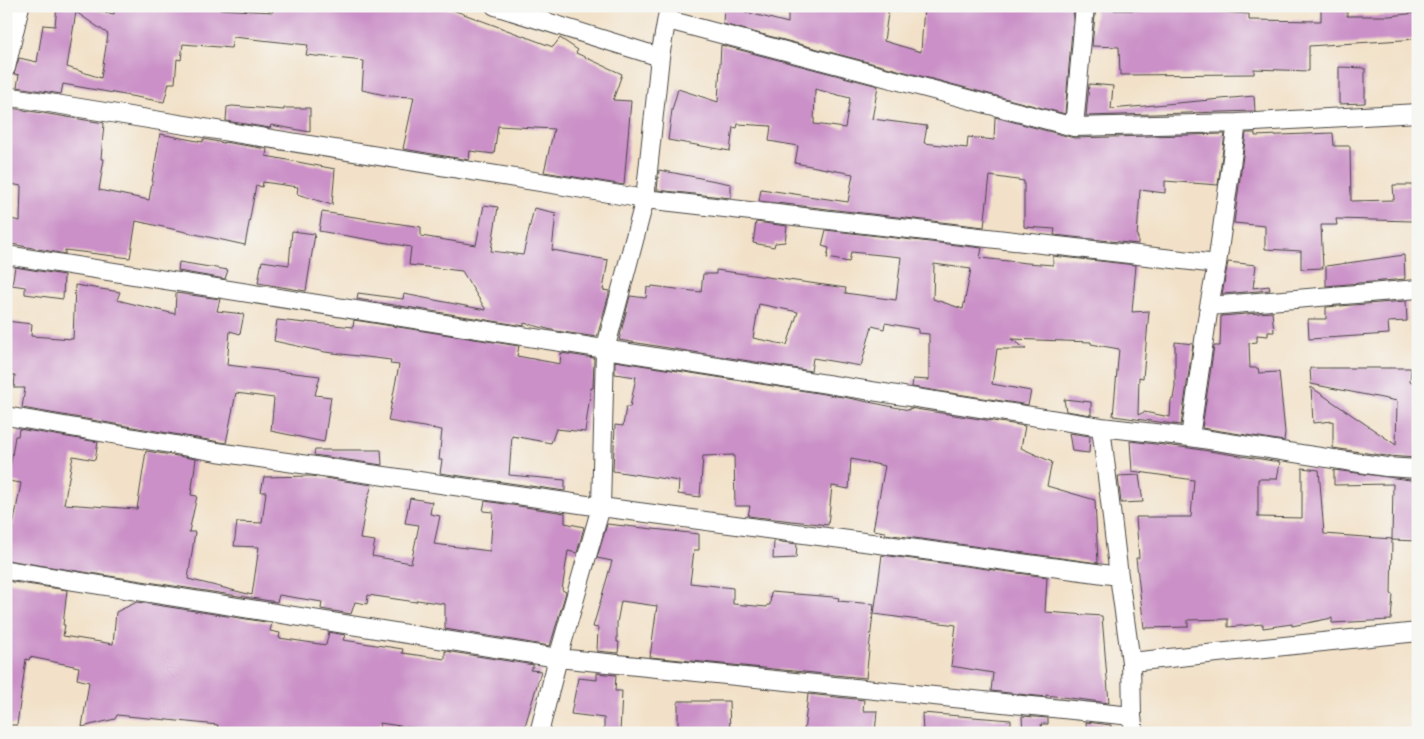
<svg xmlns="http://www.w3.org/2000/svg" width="1424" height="739" viewBox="0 0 1424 739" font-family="Kalam,sans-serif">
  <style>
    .building { fill: #ca90c7; fill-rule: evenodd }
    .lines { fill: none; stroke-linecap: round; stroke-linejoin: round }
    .minor-casing { stroke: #494643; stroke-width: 20 }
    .minor { stroke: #fff; stroke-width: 18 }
  </style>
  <rect width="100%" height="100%" fill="#f6f6f2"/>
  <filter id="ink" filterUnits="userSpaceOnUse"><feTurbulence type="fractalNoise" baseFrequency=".02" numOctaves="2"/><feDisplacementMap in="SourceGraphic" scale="10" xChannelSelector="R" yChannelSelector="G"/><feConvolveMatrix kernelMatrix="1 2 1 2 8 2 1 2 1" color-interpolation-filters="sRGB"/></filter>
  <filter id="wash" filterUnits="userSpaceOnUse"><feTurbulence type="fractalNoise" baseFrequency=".0096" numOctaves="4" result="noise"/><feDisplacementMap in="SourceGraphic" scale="20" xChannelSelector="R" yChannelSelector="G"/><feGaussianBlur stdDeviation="1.12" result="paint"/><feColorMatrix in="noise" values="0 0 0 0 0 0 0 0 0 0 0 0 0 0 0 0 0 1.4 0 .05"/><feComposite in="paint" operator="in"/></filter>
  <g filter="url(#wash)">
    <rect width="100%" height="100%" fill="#f2e1c8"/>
    <g id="blocks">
      <!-- building -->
      <path class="building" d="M57,6l14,2 -3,-2h7l39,8 1,-8h104v3l54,3v-6h169l111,41 7,-9 18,12 -2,3 46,21 -9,26 18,1 -7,84 -80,-13 10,-43 -56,-3 -4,28 -24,-3 -1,9 -66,-11 11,-52 -24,-1 -28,-6 2,-29 -58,-6 2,-10 -75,-8 -2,11 -48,-4 -2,16 -4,-1 -2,24h-6l-5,19 -101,-18 -2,10 -44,-7 2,-12 -5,-1 5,-16 18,4 6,-37 12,1zM76,12l32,22 -7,44 -34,-11z
        M724,6h21v6l43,11v-17h101l-5,35 37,11 3,-46h150l-9,108 -342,-90z
        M1096,6h18v4h41v-4h50v5l44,3v6l72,1v-15h26v10h43l26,-3 2,26 -109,7v25l-55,-2v5l-134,1 -1,-28 -27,-1z
        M721,45l157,41 -6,33 55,7 -3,17 43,5 1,-11 26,3 1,-23 79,21 151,-4 -7,51 -53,-4v12l-25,-3 -3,47h1v7l-84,-9 1,-6 -31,-2v-46l-34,-5 -6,51 -225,-26 2,-12 87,13 5,-28 -58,-11 3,-17 -29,-5 2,-15 -33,-2 -1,4 -4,-1 -3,24 -62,-11 4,-30 6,-21 40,13zM815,89l35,9 -5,30 -31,-4z
        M1339,67l26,1v35l-26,1z
        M1089,84l24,2 -2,23 143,-13 1,15 -169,5z
        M232,106l52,4v-2h26v24l-39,-7 -1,3 -44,-7 1,-14z
        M11,108l93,15 -3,36h3l-5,31 50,10 11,-66 43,8v-3l21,4v-1l43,7 -1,7 69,13 -3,36 -35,-11 1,-7 -35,-5 -1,5 -6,-2 -11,60 -109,-24 -6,37 -65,-8v4l-59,-11v-25l14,3 1,-35 -15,-3v-31z
        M1246,133h9v3l78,-3 1,13h16l1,55 43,-1 -1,-15h21l-2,36 -76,-2 1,6h-16l2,43 -22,1v-18l-36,-2v-23l-31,-3z
        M659,170l72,14v14l-74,-8z
        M484,205l14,2 -7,44 32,4 11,-47 22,5 -4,37 56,10 -5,30 6,1v3l-12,43 -41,-6 -32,-8v3l-167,-27 1,-6 45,6 1,-5 82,16 -24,-39 -53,-6 2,-18 -92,-16 3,-19 99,15v9l55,9z
        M756,222l31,4 -2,16 -10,1 -1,4 -21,-4z
        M826,230l156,18 -2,10 47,5 26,2v-9l83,9 -4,47 17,-1 -6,67 -4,-1 -1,38 6,-3 26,5 1,-17 2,-1 2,-12v-45l18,2 -12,81 -68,-9 6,-67 -28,-5v-2l-80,-3 15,10h-29l-5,35 39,7 -3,14 -116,-18 1,-8 16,1v-46l-11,-1v-4l-33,-6 -1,6 -12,-3 -11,40 -48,-8 -2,13 -192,-31 11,-44 16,2 1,-11 4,1 1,-2 49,6 2,-18h13v-4l130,18 -1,5 51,7 5,-43 -50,-5 -2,10 -22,-4 2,-10 -7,-2zM934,264l37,5 -8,40 -30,-10zM759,304l39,8 -11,33 -34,-7z
        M292,231l23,3 -9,57 -48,-8 4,-22 27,4z
        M1404,255l1,24 -79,7v-20z
        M179,262l49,8 -3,9 -47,-8z
        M1228,262l28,3 -3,23 16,-2 1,4 -48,4z
        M15,267l49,8 -1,24 -38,-5v-7l-13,-2z
        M75,285l45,7 -3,8 58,14 1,-21 44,6 -3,12 27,3 -4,20 -10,-3 -3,34 93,11 -5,19 16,2 -7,45 -53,-11 3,-33 -38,-5 -10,50 -204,-35 3,-20h-11l1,-13 -9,-1v-53l26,3 -1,12 42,3z
        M1406,301l1,20 -19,1 1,12 -80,5 -1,-20h18v-12z
        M1272,312l2,20h-6v4l-11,-1v7l-8,1 1,25h8l1,5 20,-1 6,60 -1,9 -82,-13 12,-82h6l1,-30z
        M277,320l29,3v-1l47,5 1,-7 165,26 -2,10 43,8 1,-11 33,5 -1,30h-2l-6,44 -29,-3 -5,14 -39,-7 -3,39 56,5v11l-125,-18 2,-13h-3l3,-30 -54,-9 11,-56 -9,-1 1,-4 -66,-8 -51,-11z
        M615,361l228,36 66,13v-2l116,18 -4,22 31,14 -5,24 48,14 3,63 -213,-29v-2l-12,-2 12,-64 -34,-7 -2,30 -17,-3 -4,39 -80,-9 2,-10h-15l-1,-51 -31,1 -3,41 -22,-3 1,-13 -66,-10 2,-46 8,1 3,-19h4l6,-30 -21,-3z
        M1310,368h101l-1,14h8l-1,76 -30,-2 -54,-8v-27l-20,2 -2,-36 85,58 1,-44 -86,-17z
        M1064,399l27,3v13l-25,-4z
        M19,429l79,13 -3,18 -22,-4 -9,48 73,5 9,-58 50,8 -5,36 6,1 -8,36h6l-7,47 64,16 7,-48 -25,-1 3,-24 25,1 4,-31h-5l3,-15 47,-1 61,9 -6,19 -6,35 15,2 -3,15 39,7 8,-38 -14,-2 5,-25 22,4 -2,12 10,2 -6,28 56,7 3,-39 -10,-1 2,-10 80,12v10l19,4 -7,26 -9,-2 -6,39 4,2 -16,54 -105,-17v-25l-28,-4 -1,2 -48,-7 -1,9 -12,-2 -4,12 -30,-5 1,-7 -43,-7 -2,7 -271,-42v-9l5,-20 1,1 9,-49 -13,-2 7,-45h3z
        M1069,433l21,3 -1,17 -17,-2z
        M1130,441l59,7 91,14 -3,17h-19v38l44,1v-50l17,2 5,64 68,5 -1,55 2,1 -2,25 -59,3v-5l-40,8v-2l-29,4v-4l-35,3v-8l-40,1v7l-44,1 -8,-70h3l-3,-41h55l3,-37 -62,-9z
        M315,450h66l1,15 -68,-10z
        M1334,470l84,11v60l-26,-1 1,-56 -59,1z
        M1139,475l4,27 -22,1 -3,-27z
        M607,524l92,10v16h-5l-4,33 43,5v16l34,3v-2h3l1,-13 62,5 6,1 -1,3 36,3 -8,74 -216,-21 7,-51 -36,-5 -4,22v19h2l-1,11 -21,-2 1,-23 -5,-1 19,-66 -15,-3z
        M774,541l23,3 -1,14 -23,1z
        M882,555l165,22 -2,35 57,4 7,87 -63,-8v2l-55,-6 2,-18 -42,-7 5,-41 -82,-11z
        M6,581l61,9 -4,35h2l-2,11 50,8 3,-32 21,-10 135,21 -2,8 10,2 -1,5 47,7 3,-13 16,3 -2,5 60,9 -1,4 43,6v-8l89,14 -4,5 11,1 -18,62h-77l-66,-10 -1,10h-116l-19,-4 -1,4h-27l2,-8 -101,-10 -2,4 -33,8 7,-45 -12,-3 2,-12 -49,-10 -1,3 -3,-1 -9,66h-11z
        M597,673l19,2 -1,16h7l-2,42h-16v-15l-33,-4 7,-36 19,2z
        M808,694l56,6 -1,11h14l-2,22h-71z
        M678,701h51l1,32h-24v-2l-28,-1z
        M922,713l89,7v13h-88z
        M1022,716l26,2v6h-7l2,9h-20z
        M1086,722l25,3v8h-24z"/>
    </g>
  </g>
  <g filter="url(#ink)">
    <use href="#blocks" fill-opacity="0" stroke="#494643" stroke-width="1"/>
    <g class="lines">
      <defs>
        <path id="minor" d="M495,6l165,51
          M668,20l406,107 163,-4 181,-10
          M6,68l14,-62
          M6,96l639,103 572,65
          M1237,123l-20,141 -8,42 209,-17
          M1074,127l11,-121
          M6,255l1095,172 89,10 196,30 32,2
          M6,416l211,36 384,55 518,69
          M1101,427l18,149 12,86 1,54 2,17
          M1190,437l19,-131
          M6,570l552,88 574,58
          M1131,662l287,-30
          M539,733l19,-75 43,-151 4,-157 40,-151 15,-142 9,-51"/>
      </defs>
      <!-- minor casing -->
      <use href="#minor" class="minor-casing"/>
      <!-- minor -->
      <use href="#minor" class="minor"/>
    </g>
  </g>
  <!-- margin -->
  <rect width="1424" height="739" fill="none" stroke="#f6f6f2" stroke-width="25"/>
</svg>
